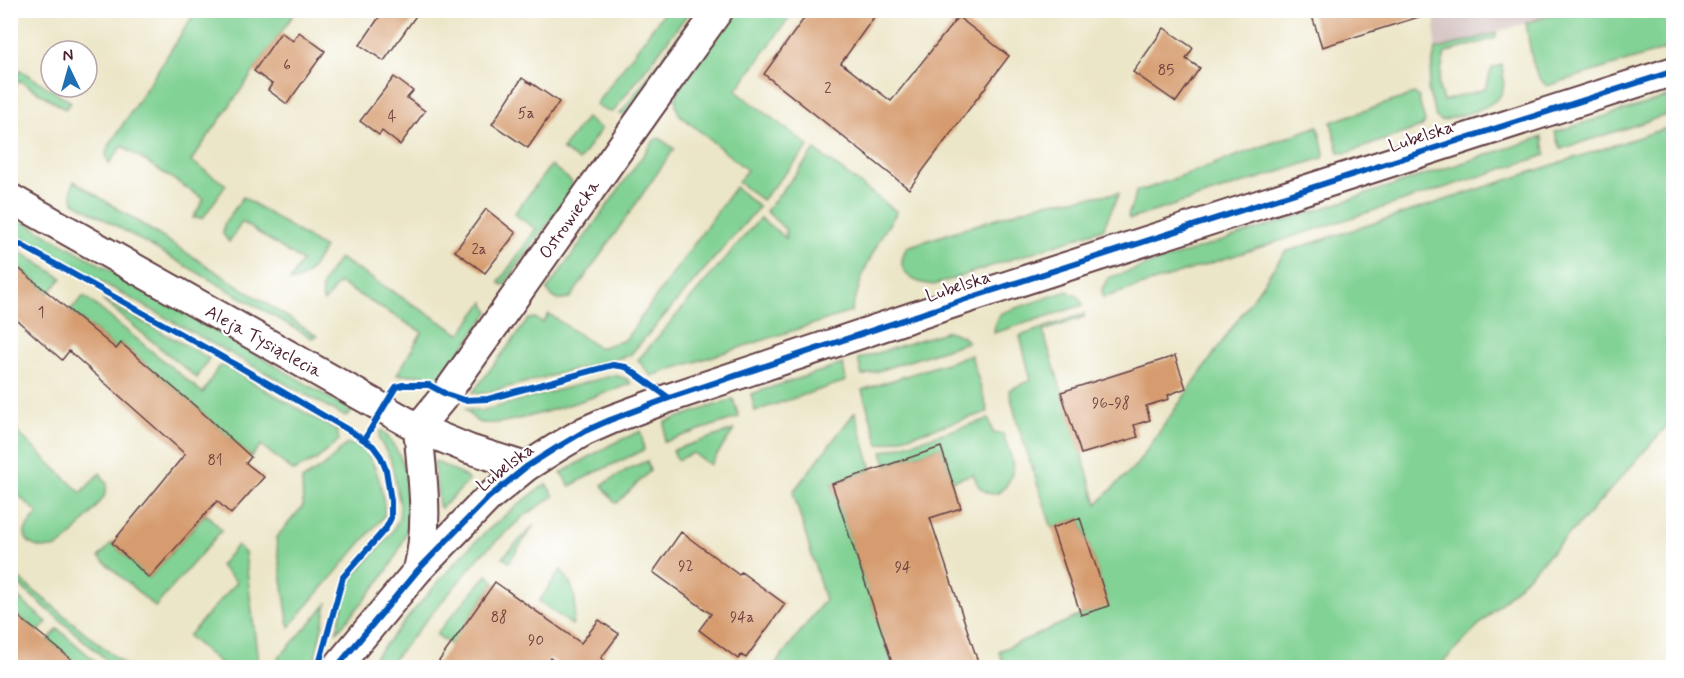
<svg xmlns="http://www.w3.org/2000/svg" width="1684" height="678" viewBox="0 0 1684 678" font-family="Mynerve,sans-serif">
  <style>
    .industrial { fill: #d1c0bd }
    .green { fill: #81d294; stroke: #667860; stroke-width: 1.5 }
    .building { fill: #d69c70 }
    .lines { fill: none; stroke-linecap: round; stroke-linejoin: round }
    .minor-casing { stroke: #623d43; stroke-width: 32 }
    .minor { stroke: #fff; stroke-width: 28 }
    .cycleway-casing { stroke: #fff; stroke-width: 10 }
    .cycleway { stroke: #0057b8; stroke-width: 6 }
    .labels { text-anchor: middle; stroke-width: 4.5; stroke-linejoin: round; paint-order: stroke }
    .number-label { font-size: 15px; fill: #6d3e3c }
    .street-label { font-size: 18px; fill: #4a1f2b; stroke: #fff }
  </style>
  <rect width="100%" height="100%" fill="#fff"/>
  <filter id="ink" filterUnits="userSpaceOnUse"><feTurbulence type="fractalNoise" baseFrequency=".0167" numOctaves="2"/><feDisplacementMap in="SourceGraphic" scale="12" xChannelSelector="R" yChannelSelector="G"/><feConvolveMatrix kernelMatrix="1 2 1 2 8 2 1 2 1" color-interpolation-filters="sRGB"/></filter>
  <filter id="wash" filterUnits="userSpaceOnUse"><feTurbulence type="fractalNoise" baseFrequency=".008" numOctaves="4" result="noise"/><feDisplacementMap in="SourceGraphic" scale="24" xChannelSelector="R" yChannelSelector="G"/><feGaussianBlur stdDeviation="1.35" result="paint"/><feColorMatrix in="noise" values="0 0 0 0 0 0 0 0 0 0 0 0 0 0 0 0 0 1.4 0 .05"/><feComposite in="paint" operator="in"/></filter>
  <g filter="url(#wash)">
    <rect width="100%" height="100%" fill="#ece6c8"/>
    <!-- industrial -->
    <path class="industrial" d="M1435,11h133l-133,39z"/>
    <!-- green -->
    <path class="green" d="M1568,10l90,1 2,8 13,-3v31l-126,39c-17,-13 -17,-43 -21,-63z
      M196,11h100l-105,150 35,24 -23,33h-10l11,-19 -82,-53 -13,18c-5,-9 -3,-13 2,-21z
      M665,11h25l-77,101 -7,-1 -10,-7z
      M697,11h7l-76,103h-8z
      M737,11h57l-58,80 73,55 -47,54 -24,-18 9,-12 -67,-55c-6,-9 -5,-17 -1,-27z
      M1496,33v5l-51,15 -7,31 5,17 42,-12 7,-21 10,-3c1,8 3,17 1,24 -3,19 -46,27 -62,32l-5,-4 -8,-28 7,-39z
      M20,70l51,32 -6,7 -46,-29 -8,14v-10z
      M1414,94l4,2 7,26 -4,5 -74,26 -8,-1 -8,-30z
      M1673,95v18l-112,36 -6,-17z
      M586,118l15,11 -22,32 -17,-12z
      M1318,126l6,27 -1,5 -193,61 -2,-3 9,-26h6z
      M1673,126v293l-86,97 -149,151 -448,1 13,-5 -4,-12 82,-36 27,-10 -28,-87 -28,10 -34,-103 -9,-35 22,-10 -11,-44 64,-22v3l-41,14 54,173 40,-40 148,-212z
      M1542,137l4,18 -443,143 -1,-9 6,-11z
      M659,138l15,11 -103,148c-10,6 -18,3 -24,-7l107,-150z
      M815,150l82,62 -14,21 -19,38 -13,41 -200,64 -13,-16 122,-142 26,20 -1,-9 -19,-18z
      M551,165l20,16 2,7 -68,96 -3,1 -3,-3 37,-53 -22,-15z
      M74,181l243,155 -5,2 -238,-136c-4,-8 -3,-13 0,-21z
      M735,187l24,20 -129,148 -141,37 -10,2 -6,-2 56,-73 6,-1 8,5 6,-9 50,34 26,-8z
      M1119,193l-16,36 -169,56c-23,-2 -41,-14 -27,-38l137,-44z
      M243,197l81,51c-8,13 -16,34 -34,33l12,-20 -60,-39 -13,20 -6,-8 1,-10z
      M10,214l164,92 178,105 -3,4 -5,1 -333,-184z
      M11,250h6l45,28 -13,15 -38,-32z
      M339,258l121,76 24,-32 5,10 -50,69 -12,-6h-30l25,-43 -83,-49 -15,19c-9,-15 7,-31 15,-44z
      M1067,291l12,6 4,8 -89,28 1,-10 6,-10z
      M84,296l119,97 15,-26 6,-1 113,65 2,9 -23,20 -23,11 -32,-26 -10,12 -57,-52 -73,-62 -5,6 -46,-39z
      M102,300l107,58 -12,20z
      M948,331l14,5 6,6 -106,34 -4,-17z
      M971,355l17,57 -109,33 -17,-55z
      M843,364l3,17 -91,30 -4,-17z
      M614,375l13,4 4,5c-28,9 -129,47 -153,38 -4,-2 -9,-9 -13,-13l16,2z
      M733,399l6,18 -75,25 1,-20z
      M855,412l17,58 -40,14 62,183 -122,1 53,-68 -32,-108z
      M989,419l4,14 10,1c3,10 9,22 10,32 0,15 -14,36 -30,24 -6,-3 -7,-10 -10,-16l-21,7 -11,-34 -55,18 -4,-13z
      M11,426l70,67 19,-20 7,11c-1,5 -1,10 -4,14 -6,9 -35,44 -44,48 -10,5 -35,2 -34,-14 1,-6 9,-14 13,-19l-27,-24z
      M734,430l-24,35 -17,-12 -16,7 -4,-10z
      M380,431h3c18,22 25,39 27,67 3,56 -41,95 -74,135l13,-51 41,-47 9,-16 1,-14 -9,-45 -12,-21z
      M641,431l3,19 -52,24 -22,12 -9,-13 51,-29z
      M347,444c27,-2 39,52 37,72l-95,111 -13,-89 27,-32 -1,-26 22,-14z
      M435,461l31,16 2,3 -1,3 -26,25 -2,-3 -5,-41z
      M647,461l3,10 -33,32 -5,-4 -10,-14 28,-17z
      M546,484l8,12 -31,21 -41,37 -95,113h-21c36,-41 70,-86 109,-125 22,-21 46,-40 71,-58z
      M206,514l16,16 -67,77 -56,-50 13,-14 37,35z
      M535,524l-26,38 -6,-5z
      M237,545l8,8 13,109 -4,5h-36l3,-3 -33,-28 49,-54 -17,-16z
      M561,570c15,18 17,33 11,55l-33,-24z
      M10,572h1l116,95h-12l-104,-89z
      M487,575l8,7 -31,44 18,41 -46,-33z
      M11,592l36,30 -9,10 -27,-22z
      M327,604l-12,55 -8,8h-30l-1,-6z
      M58,629l44,38h-34l5,-6 -25,-21z"/>
    <g id="blocks">
      <!-- building -->
      <path class="building" d="M384,10h36l-36,51 -24,-16z
        M810,10h69l-38,53 50,38 67,-84 51,39 -100,133 -145,-115z
        M1310,10h111l1,6 -100,31z
        M1164,28l29,20 -7,11 14,9 -24,34 -43,-30z
        M281,32l12,9 6,-9 26,19 -38,53 -19,-14 4,-6 -18,-13z
        M394,77l19,14 -6,7 18,13 -25,34 -18,-14 -3,4 -19,-14z
        M522,78l9,6v-1l28,19 -31,46 -36,-24z
        M486,209l30,24 -31,40 -30,-22z
        M10,261l106,88 5,-6 73,62 57,52 -5,6 18,14 -33,37 -14,-13 -68,77 -37,-35 73,-89 -116,-103 -7,9 -52,-46z
        M1175,356l11,32 -18,7 1,4 -23,7 4,14 -16,5 4,12 -57,17 -20,-62z
        M941,447l20,61 -31,10 50,150h-86l-62,-184z
        M1080,518l29,88 -28,9 -29,-87z
        M681,532l58,43 2,-3 44,32 -39,54 -5,-3 -3,4 -39,-29 12,-16 -58,-42z
        M495,582l86,61 18,-23 20,14 -18,24 14,10h-52l-13,-10 -7,10h-109z
        M10,610l28,22 44,36h-72z"/>
    </g>
  </g>
  <g filter="url(#ink)">
    <use href="#blocks" fill-opacity="0" stroke="#623d43" stroke-width="1.5"/>
    <g class="lines">
      <defs>
        <path id="minor" d="M10,198l408,230 51,21 57,18
          M418,428l28,-34 204,-288 69,-96
          M418,428c4,49 12,92 0,142
          M336,668l82,-98 70,-72 38,-31 30,-19 29,-17 25,-11 59,-22 297,-99 708,-228"/>
      </defs>
      <!-- minor casing -->
      <use href="#minor" class="minor-casing"/>
      <!-- minor -->
      <use href="#minor" class="minor"/>
      <defs>
        <path id="cycleway" d="M10,242l9,2 198,110 135,78 21,14 8,11 5,13 5,31v17l-5,10 -43,49 -25,91
          M364,440l32,-53 7,-2h26l17,9 18,6 24,-1 125,-34 13,2 43,31
          M336,668l82,-98 70,-72 38,-31 30,-19 29,-17 25,-11 59,-22 297,-99 708,-228"/>
      </defs>
      <!-- cycleway casing -->
      <use href="#cycleway" class="cycleway-casing"/>
      <!-- cycleway -->
      <use href="#cycleway" class="cycleway"/>
    </g>
  </g>
  <g class="labels">
    <!-- number labels -->
    <g class="number-label">
      <text x="287" y="70">6</text>
      <text x="1166" y="75">85</text>
      <text x="828" y="93">2</text>
      <text x="526" y="118">5a</text>
      <text x="392" y="121">4</text>
      <text x="479" y="254">2a</text>
      <text x="41" y="317">1</text>
      <text x="1111" y="408">96-98</text>
      <text x="215" y="465">81</text>
      <text x="686" y="571">92</text>
      <text x="903" y="572">94</text>
      <text x="499" y="622">88</text>
      <text x="742" y="622">94a</text>
      <text x="536" y="645">90</text>
    </g>
    <!-- street labels -->
    <g class="street-label">
      <text transform="translate(1421 136) rotate(-18)" y="6">Lubelska</text>
      <text transform="translate(569 219) rotate(-55)" y="6">Ostrowiecka</text>
      <text transform="translate(958 286) rotate(-18)" y="6">Lubelska</text>
      <text transform="translate(264 341) rotate(29)" y="6">Aleja Tysiąclecia</text>
      <text transform="translate(505 467) rotate(-38)" y="6">Lubelska</text>
    </g>
  </g>
  <!-- margin -->
  <rect width="1684" height="678" fill="none" stroke="#fff" stroke-width="36"/>
  <!-- north arrow -->
  <g transform="translate(69 69) rotate(355)"><circle r="28" fill="#ffffff" stroke="#b7a5aa" stroke-width="1.5"/>
  <path d="M0-4.5L10 22L0 15L-10 22Z" fill="#1f6fb2"/>
  <text y="-9" font-size="16" font-weight="bold" text-anchor="middle" fill="#4a1f2b">N</text>
  </g>
</svg>
